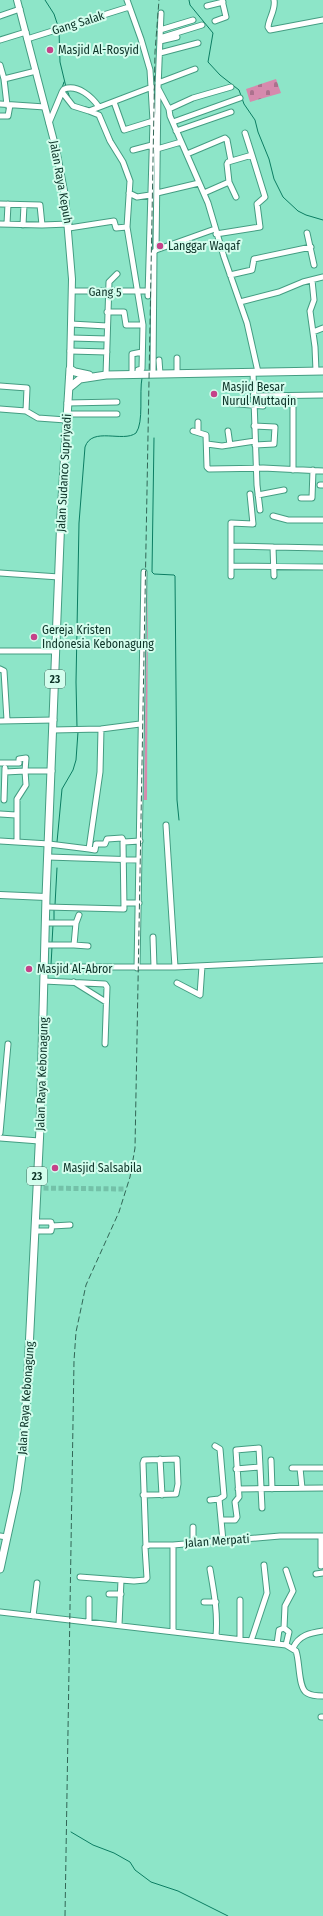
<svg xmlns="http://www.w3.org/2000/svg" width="323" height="1916" viewBox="0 0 323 1916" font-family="'Fira Sans Condensed',sans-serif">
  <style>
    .grass { fill: #d68aad }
    .cemetery { fill: url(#cemetery-stones) }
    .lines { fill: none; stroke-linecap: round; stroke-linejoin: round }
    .stream { stroke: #0b7d62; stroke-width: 1 }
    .minor-tunnel { stroke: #73c1a8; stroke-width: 5; stroke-dasharray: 5 2.5; stroke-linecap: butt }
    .minor-casing { stroke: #449d82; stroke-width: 7 }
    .major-casing { stroke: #449d82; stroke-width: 8 }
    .highway-casing { stroke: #449d82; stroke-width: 9 }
    .minor { stroke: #fff; stroke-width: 5 }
    .major { stroke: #fff; stroke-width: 6 }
    .highway { stroke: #fff; stroke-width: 7 }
    .rail { stroke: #326656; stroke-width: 1; stroke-dasharray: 6 3; stroke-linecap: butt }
    .poi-dot { fill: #c54289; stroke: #d3fded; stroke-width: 1.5 }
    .labels { text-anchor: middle; stroke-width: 4; stroke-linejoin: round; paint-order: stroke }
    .shield { fill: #d3fded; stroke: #486f62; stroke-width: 1 }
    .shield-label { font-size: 11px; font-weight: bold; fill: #0c3227 }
    .street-label { font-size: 12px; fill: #0c3227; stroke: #d3fded }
    .poi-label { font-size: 12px; fill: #0c3227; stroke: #d3fded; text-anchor: start }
  </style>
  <defs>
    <pattern id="cemetery-stones" width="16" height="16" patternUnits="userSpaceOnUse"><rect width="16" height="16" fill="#d68aad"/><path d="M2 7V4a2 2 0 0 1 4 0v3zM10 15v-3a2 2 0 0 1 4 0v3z" fill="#ac718d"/></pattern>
  </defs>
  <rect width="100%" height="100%" fill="#8de5c8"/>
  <!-- grass -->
  <path class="grass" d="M148,574l-1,226h-3z"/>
  <!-- cemetery -->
  <path class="cemetery" d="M276,79l5,14 -31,9 -4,-13z"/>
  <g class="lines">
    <!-- stream -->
    <path class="stream" d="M45,0l9,14 4,12
      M189,0l1,5 23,28 -5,29 12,13 19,15 5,14 11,16 3,12 11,27 5,20 9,18 15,14 8,4 17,5
      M59,31l1,31 6,25
      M62,88l2,-6
      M67,90l3,8
      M80,106l11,2
      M97,110l7,11
      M109,133l5,10
      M154,438l-2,134 2,2 20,1 1,1 2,224 2,20
      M77,727l-1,-45 3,-159 6,-76c7,-21 38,-4 51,-14 8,-11 3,-40 6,-55
      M57,842l5,-53 11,-19 3,-10 2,-28
      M55,905l2,-37
      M54,921v-12
      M52,943l1,-18
      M51,965l1,-18
      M71,1832l22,13 21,8 16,9 5,8 16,12 27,9 50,25"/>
    <!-- minor-tunnel -->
    <path class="minor-tunnel" d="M36,1188l88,1"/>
    <defs>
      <path id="minor" d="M274,0c2,9 -5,18 -6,27l2,3 53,-10
        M207,6l16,-4
        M161,13l-3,75 11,21 1,7 38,87 16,54 23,66 11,49
        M0,16l20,-7
        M215,21l11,-4 -4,-17
        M160,30l33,-10
        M160,38l42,-13
        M27,39l102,-32
        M0,40l26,-8
        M160,41l17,-4
        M160,53l38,-10
        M0,65l4,14 3,26
        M4,79l32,-8
        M158,83l37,-14
        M62,92l2,-3c14,-5 28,8 35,18
        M114,102l10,28 29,-9 -3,-51 -9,-31 -14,-39
        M0,104l45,3
        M169,109l24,-11 38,-11
        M89,111l10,4 11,26 13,21 7,19 -3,46 16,98 -1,44 -4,1v4
        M0,116h8l2,-11
        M173,122l67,-24
        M49,123l13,-31 11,14 16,5 63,-24
        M176,131l55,-19
        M157,149l24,-7
        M133,150l19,-5
        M187,154l38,-16 2,2 4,21
        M229,182l7,15
        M129,193l8,4 13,-2
        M157,193l42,-10
        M204,193l25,-11 -2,-18 1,-2 24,-7 -7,-22
        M0,204l40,1 2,20
        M0,224l42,1 27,-1
        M7,224l1,-20
        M23,225l1,-20
        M69,228l45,-7 2,7 11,-1
        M307,233l7,32
        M216,234l44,-7 -3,-23 8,-7 -13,-42
        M156,250l59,-21
        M230,275l22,-5 2,-11 57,-12
        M312,280l2,20 -4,11 5,36 1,24
        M72,291h76
        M148,296l5,-175
        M240,302l39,-10 24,-10 20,-5
        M107,312h17l2,13h17
        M71,324l36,2
        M313,332l10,-4
        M71,338l36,1
        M70,351l37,1
        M159,360l1,14
        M253,372l4,113 3,25
        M132,374v-20l10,-2
        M153,374l1,-122 2,-2 2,-162
        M177,374v-16
        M106,375l3,-93 8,-8
        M0,386l27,2 -1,23
        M253,396l70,-1
        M67,403l50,-1
        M228,403l35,3
        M0,409l26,2 12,7 28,2
        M67,414h50
        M254,426l21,1 -1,17 -19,1
        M193,431l13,4 1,32 2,2 54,-1 60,3
        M228,431l2,14
        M198,432v-10
        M207,444l15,2 33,-5
        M293,470v-74
        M320,485h3
        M258,495l26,-5
        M301,498h11l1,-28
        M273,516l15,4h35
        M231,546l42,1 1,29
        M273,547l50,1
        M231,566l92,1
        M0,573l59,4
        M231,576v-53l22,1 -3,-30
        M0,651h56
        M0,669l4,2 3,49
        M0,721l54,-1
        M53,730l48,-1 39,-5
        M0,763h19v-4l7,-1 -1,13 -20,1
        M4,800l1,-32
        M0,814l16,1
        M166,825l9,142
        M0,841l49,3 40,5 11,-77 1,-43
        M17,842v-43l9,-14 -1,-14h27
        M89,849l6,1 1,-6h9l2,-5 15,-1 2,4 16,-1
        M48,857l91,3
        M124,903h15
        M46,907l78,2 -1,-67
        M76,923l3,-8
        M153,937l1,30
        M46,945h28l2,-22h-30
        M74,945l14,1
        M44,967h131l148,-7
        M137,968l7,-396
        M44,981l61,3 2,3 -2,57
        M74,982l32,20
        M177,983l23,12 2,-29
        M0,1133l8,-89
        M0,1138l39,3
        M52,1226l18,-1
        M35,1231h16l1,-5 -1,-4h-16
        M160,1459l2,36
        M271,1460l1,29
        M292,1468h8
        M236,1469l24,-2 2,41
        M302,1488l-2,-20h23
        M238,1489l85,-1
        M143,1495l33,-1 2,-10 -1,-25 -33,1 -1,3 3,83
        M219,1499l4,42
        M210,1500l9,-1 5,-3 -4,-47 -5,-3
        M222,1520h13l2,-3 -2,-15 4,-5 -3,-47 23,-2 1,19
        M0,1536l7,1
        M321,1537v29
        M193,1543v-16
        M210,1569c4,23 8,44 6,67
        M316,1574l7,-1
        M80,1577l54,4 11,-1 2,-2 -2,-31 4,-2h24l107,-9h43
        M109,1594h12
        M89,1599v23
        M204,1602h12
        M0,1612l286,33 10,6c4,11 2,37 11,42 5,3 11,3 16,3
        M33,1616l4,-33
        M119,1625l2,-45
        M284,1628l1,-22 8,-15 -7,-21
        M173,1631v-86
        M240,1638v-38
        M251,1641l16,-48 -3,-28
        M277,1644l2,-14 5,-2 5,4 -3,13
        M293,1648c6,-13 17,-15 30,-17
        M321,1717h2"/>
      <path id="major" d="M17,0l39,149 9,47 7,83 -2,90
        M0,895l46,2"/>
      <path id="highway" d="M70,369l5,3 14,3
        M69,388l11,-9 26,-4 217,-4
        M0,1569l17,-78 7,-51 3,-50 13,-262 6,-231 15,-382 9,-146"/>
    </defs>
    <!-- minor casing -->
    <use href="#minor" class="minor-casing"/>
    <!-- major casing -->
    <use href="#major" class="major-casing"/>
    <!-- highway casing -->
    <use href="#highway" class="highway-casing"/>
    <!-- minor -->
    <use href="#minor" class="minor"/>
    <!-- major -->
    <use href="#major" class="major"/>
    <!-- highway -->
    <use href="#highway" class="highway"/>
    <!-- rail -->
    <path class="rail" d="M65,1916l9,-555 2,-29 10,-47 33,-73 11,-35 5,-29 20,-1096 4,-52"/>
  </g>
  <!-- markers -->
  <g class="poi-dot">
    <circle cx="50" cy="50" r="4"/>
    <circle cx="160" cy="246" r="4"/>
    <circle cx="214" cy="394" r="4"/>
    <circle cx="34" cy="637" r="4"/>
    <circle cx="29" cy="969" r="4"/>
    <circle cx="55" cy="1168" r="4"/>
  </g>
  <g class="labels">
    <!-- shield labels -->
    <g class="shield">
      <rect x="45" y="670" width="20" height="18" rx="3"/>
      <rect x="27" y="1167" width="20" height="18" rx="3"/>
    </g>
    <g class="shield-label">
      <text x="55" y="683">23</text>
      <text x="37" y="1180">23</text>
    </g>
    <!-- street labels -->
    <g class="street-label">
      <text transform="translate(78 23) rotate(-17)" y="4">Gang Salak</text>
      <text transform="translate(61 182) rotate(80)" y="4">Jalan Raya Kepuh</text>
      <text transform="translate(105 292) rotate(1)" y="4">Gang 5</text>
      <text transform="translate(64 473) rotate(-87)" y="4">Jalan Sudanco Supriyadi</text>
      <text transform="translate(42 1074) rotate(-88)" y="4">Jalan Raya Kebonagung</text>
      <text transform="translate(26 1398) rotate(-86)" y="4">Jalan Raya Kebonagung</text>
      <text transform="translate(217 1541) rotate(-4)" y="4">Jalan Merpati</text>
    </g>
    <!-- poi labels -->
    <g class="poi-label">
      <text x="58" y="54">Masjid Al-Rosyid</text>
      <text x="168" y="250">Langgar Waqaf</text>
      <text x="222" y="391">Masjid Besar<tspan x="222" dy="14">Nurul Muttaqin</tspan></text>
      <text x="42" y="634">Gereja Kristen<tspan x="42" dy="14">Indonesia Kebonagung</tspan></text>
      <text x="37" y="973">Masjid Al-Abror</text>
      <text x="63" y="1172">Masjid Salsabila</text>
    </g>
  </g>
</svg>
